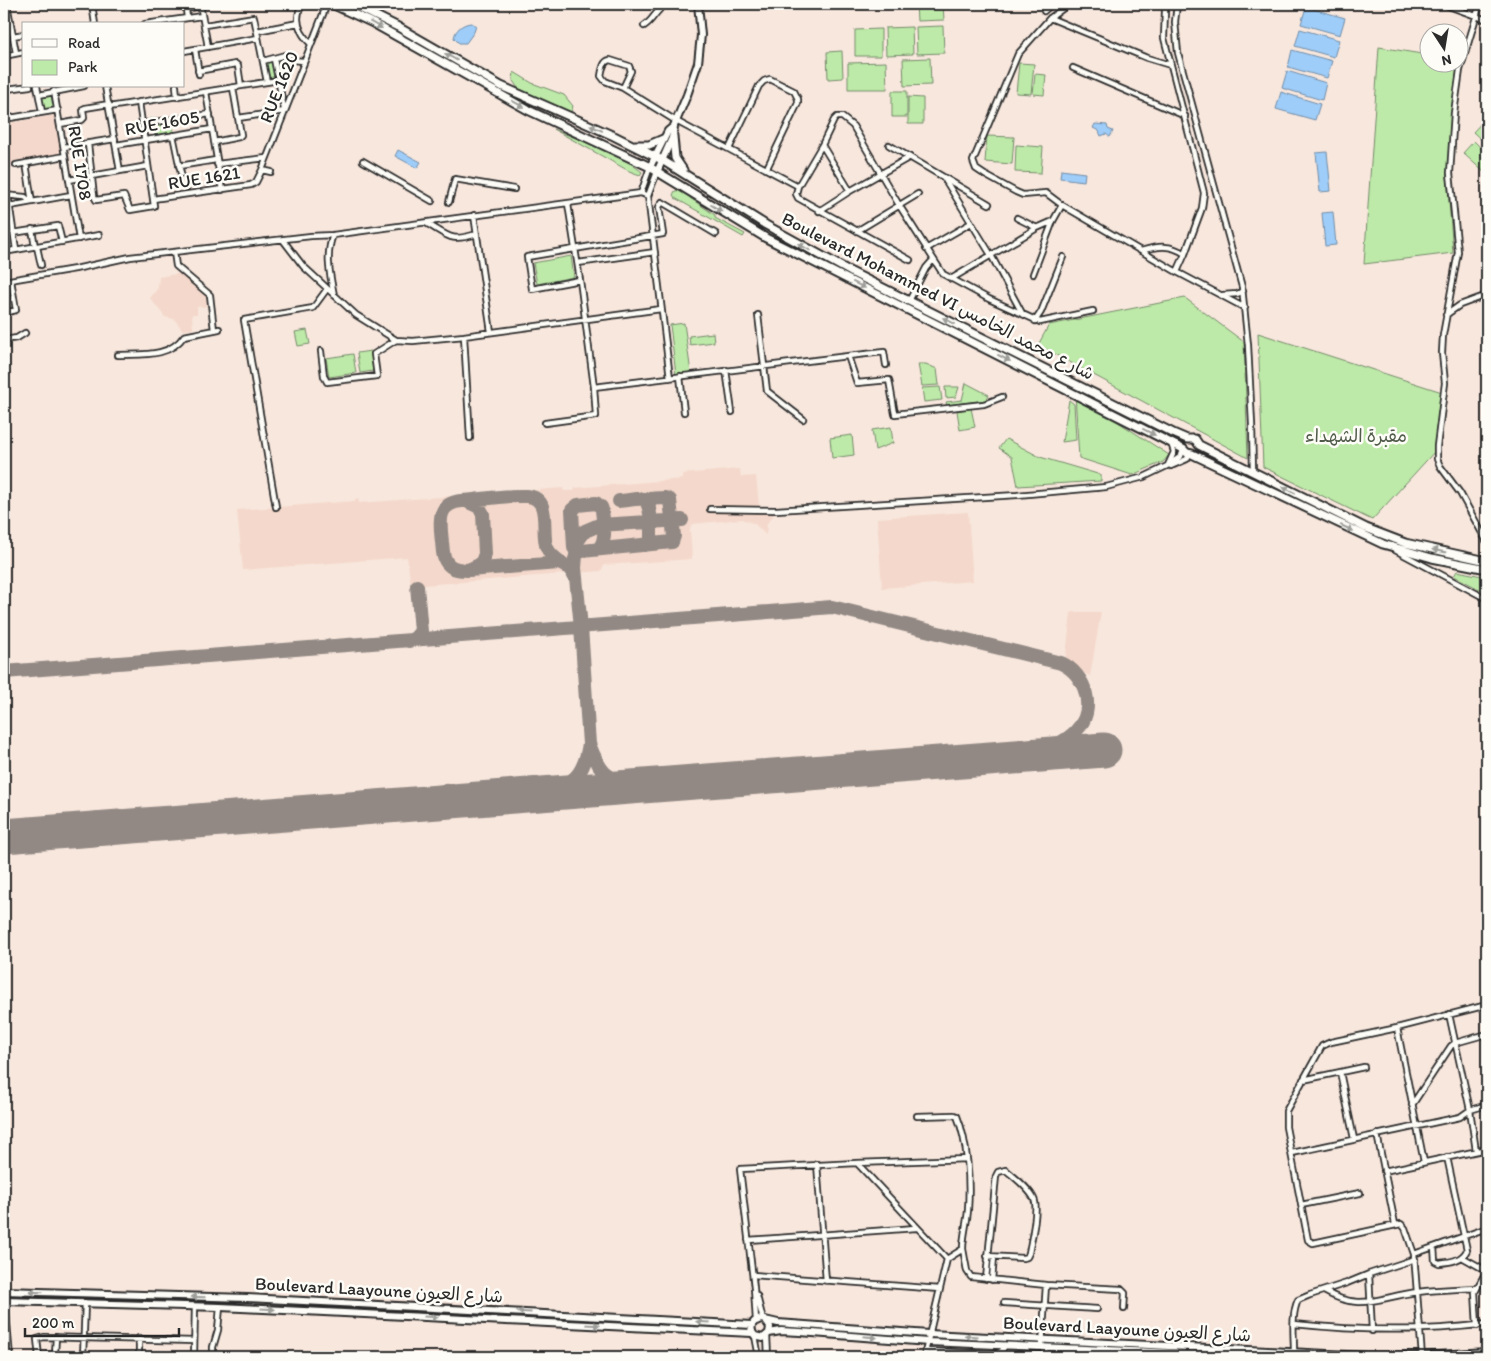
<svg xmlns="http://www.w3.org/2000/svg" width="1491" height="1361" viewBox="0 0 1491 1361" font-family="Itim,'Playpen Sans Arabic',sans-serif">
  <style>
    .built { fill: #f4d8cb }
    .green { fill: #bdeaa8; stroke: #748a6a }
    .water { fill: #9ecdf9; stroke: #708ca7 }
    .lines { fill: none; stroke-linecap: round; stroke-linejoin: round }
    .taxiway { stroke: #928984; stroke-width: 14 }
    .runway { stroke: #928984; stroke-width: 35 }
    .street-casing { stroke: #2b2b2b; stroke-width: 8 }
    .secondary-casing { stroke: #2b2b2b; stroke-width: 10 }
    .primary-casing { stroke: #2b2b2b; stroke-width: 11 }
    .street { stroke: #fdfcf7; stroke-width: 4.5 }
    .secondary { stroke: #fdfcf7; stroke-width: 6 }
    .primary { stroke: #fdfcf7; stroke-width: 7 }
    .oneway { fill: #9e9e9b }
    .labels { text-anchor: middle; stroke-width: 5; stroke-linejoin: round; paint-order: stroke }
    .street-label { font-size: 18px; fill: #2b2b2b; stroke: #fdfcf7 }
    .park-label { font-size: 18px; fill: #505b4a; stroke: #fdfcf7 }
  </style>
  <rect width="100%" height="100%" fill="#f8e7dd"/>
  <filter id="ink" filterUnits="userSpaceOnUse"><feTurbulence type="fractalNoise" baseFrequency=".02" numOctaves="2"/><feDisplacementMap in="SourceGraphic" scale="10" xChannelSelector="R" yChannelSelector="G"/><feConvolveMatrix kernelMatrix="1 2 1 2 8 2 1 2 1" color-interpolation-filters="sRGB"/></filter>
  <g filter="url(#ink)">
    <!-- built -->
    <path class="built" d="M55,115l7,41 -58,10v-42z
      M181,273l28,23 1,10 -13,1v7h-5l1,15 -10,1 -9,-11 -9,-2 -15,-19 8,-10 1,-11z
      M740,469l1,8 15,-1 3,29 3,3 13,-1 1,5 -9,11 -1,12 -11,-11 -13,-5 -50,5 -2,4 2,31 -88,6 -3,6 -190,15 -4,-29 -164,13 -6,-60 118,-9v-2l3,-1 1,5 204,-15 1,3h10l1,-3 108,-9 -1,-5z
      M968,512l5,69 -91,7 -5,-70z
      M1075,612h26l-11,64 -25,-13 6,-50z"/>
    <!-- green -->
    <path class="green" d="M916,4h27l1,16 -27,1z
      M943,26l1,27 -27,1 -1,-27z
      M912,27l1,27 -27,1 -1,-27z
      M881,29v27h-26v-26z
      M1379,47l49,8v7h30l1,-2 4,1 -16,114 6,78 -89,11z
      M842,51l1,27 -15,1 -1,-27z
      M930,58l1,27 -27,1 -1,-27z
      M273,61l3,15 -7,2 -3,-16z
      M886,62l1,27h-39v-26z
      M1019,63l15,1 -3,30 -15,-1z
      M514,72l18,11 32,12 9,11 -2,7 -51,-22 -7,-10z
      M1035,74l11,1 -2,20 -11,-1z
      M892,91h15v26h-15z
      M53,95l2,13 -11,2 -2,-13z
      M908,97l15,1v26h-15z
      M1487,117v28l-14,-13z
      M173,124l1,8 -19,3 -2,-8z
      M553,129c28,12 66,23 89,43l-2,3 -11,-4z
      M987,136l27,1 -2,27 -27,-2z
      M1474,141l13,13v18l-1,2 -23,-21z
      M1016,145l27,2 -2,26 -26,-1z
      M683,190l7,8 25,17v3l30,16 -2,3 -68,-39 -2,-3 2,-4z
      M571,256l3,21 -37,7 -4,-21z
      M1185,298l59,44 4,116 -210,-113 11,-20z
      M684,323l7,50 -15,2 -6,-50z
      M307,330l3,14 -12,2 -3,-14z
      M713,333l1,9 -24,3 -1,-9z
      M1258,333l184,59 -6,58 -64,70 -109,-53z
      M371,351l2,20 -13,2 -3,-20z
      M353,354l3,19 -27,4 -3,-19z
      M918,364h8l11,5 2,16 -17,1z
      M966,383l23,12 -3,5 -39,5 -1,-3 16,-2z
      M940,387l2,13 -18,2 -2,-14z
      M945,387h14l-3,10 -10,1z
      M1075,394l94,61 -6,7 -31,13 -53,-17z
      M1069,400l5,4 2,36 -14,2z
      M971,408l4,19 -15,3 -3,-19z
      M891,427l2,16 -18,7 -3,-20z
      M852,435l2,20 -22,3 -2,-20z
      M1006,439l34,18 61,18v6l-83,5 -6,-29 -13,-9z
      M1457,571l30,6v16l-33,-17z"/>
    <!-- water -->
    <path class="water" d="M1306,7l39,11 -5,17 -39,-11z
      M472,23l4,3 -2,6 -8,11h-7l-5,-5c1,-9 10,-15 18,-15z
      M1300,29l39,11 -5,17 -39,-11z
      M1292,50l40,11 -5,17 -39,-11z
      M1287,71l39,12 -4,17 -40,-12z
      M1281,92l39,12 -5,16 -39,-11z
      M1095,124l12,1 1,4 5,2 -3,6 -4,-3 -5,2 -2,-5 -6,-3z
      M398,150l23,12 -4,6 -22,-12z
      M1327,152l4,39 -11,1 -4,-39z
      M1061,170l24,3 -1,8 -24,-3z
      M1333,212l3,33 -11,1 -3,-33z"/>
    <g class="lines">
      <!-- taxiway -->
      <path class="taxiway" d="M466,501l13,6 4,7 2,40 -4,10 -11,5
        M619,501c7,0 18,-3 24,-2 9,3 8,31 8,39l-1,5 -5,2
        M574,548l-2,-38 6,-5 18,-2 5,4 1,3c1,12 6,31 -4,39
        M575,559l3,-7 4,-1 90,-9 2,-6 -4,-36 -5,-2 -22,1
        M563,564c-7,-5 -13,-9 -16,-16 -7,-16 6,-50 -20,-52 -21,-1 -44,3 -65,5 -26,2 -22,22 -20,41 1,7 0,16 6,22 5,6 13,6 21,6l90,-7 12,6 4,9
        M409,641l6,-3 6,-7 -4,-45
        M4,672l828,-65 229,56c25,11 36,47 15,68 -12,13 -32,20 -48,25
        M589,744l-8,-117 -6,-59 2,-26 8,-11 14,-6 83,-5
        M544,794c30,-10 40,-19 45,-50 11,29 18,37 50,42"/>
      <!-- runway -->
      <path class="runway" d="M4,836l1100,-86"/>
      <defs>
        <path id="street" d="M7,4l9,49
          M92,4l3,20
          M181,4l5,5 1,9
          M200,4l8,43
          M302,4c-8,15 -3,29 9,40
          M1164,4l1,7 -1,27 40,155 -2,15 -17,46
          M1177,4l-2,18 3,31 64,234 6,58 4,79 1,48
          M1443,4l44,16
          M1480,4l-20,66 -6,43 -4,60 8,79 -15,83 -1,18 3,30 -8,63v13l3,7 20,27 27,49
          M93,6l15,-2
          M186,9l14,-3
          M1044,11l8,-7
          M1050,18l97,40 23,7
          M145,24l57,-8
          M205,25l49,-8 13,65
          M644,26c10,-6 11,-16 23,-22
          M257,31l41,-8
          M13,36l11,-2
          M195,49l4,25
          M184,51l74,-13
          M4,56l20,-4
          M274,59l10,50
          M263,61l22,-6 6,5 13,1
          M1073,68l112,48
          M4,71l3,18 23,-3
          M198,71l38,-7 2,2 3,20
          M37,86l5,26
          M105,86l15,85
          M176,86l1,11
          M623,88l8,-17 -2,-5 -19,-6c-7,1 -8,10 -9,16l4,5 18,7 53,33 122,65 -2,8 2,4 112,62
          M54,91l25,148
          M206,92l16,98
          M39,95l45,-9
          M109,107l170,-27
          M238,118l47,-7
          M4,119l54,-9
          M60,124l22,-4 2,-2 -1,-9 2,-1 24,-4
          M142,124l68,-10
          M173,135l8,39
          M214,142l25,-5 2,-2 -8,-47
          M88,144l6,52 2,4 28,-4 6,14 24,-4 -15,-104
          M116,145l96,-16
          M822,145l28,46
          M889,145l100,59
          M64,147l51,-8
          M729,149l30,-63 5,-5 6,-2 24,12 4,8v4l-31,65
          M363,161l69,40
          M26,163l6,39
          M217,164l49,-6
          M16,165l49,-9
          M179,166l37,-6
          M262,170l9,2
          M657,172l-9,24 22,182
          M944,178l47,77 31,58
          M69,180l79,-14
          M798,186l24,-41 12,-25 3,-3h5l11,9 46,79 44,69 46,25 51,23 53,-11
          M641,193l9,-26
          M4,195l21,2 6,5
          M8,195l8,55
          M153,199l98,-14 5,-3 6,-12 65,-166
          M449,202l6,-23 59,10
          M568,204l12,76 14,107
          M1062,205l-16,-12 -23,2 -7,-3 -31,-17 -9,-6 -3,-8 45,-107 32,-36 19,-14
          M10,206l61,-11
          M819,211l31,-20 60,-34
          M474,215l17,117
          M4,218l7,-1
          M1017,218l20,10
          M426,223c24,14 24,19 51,11
          M32,229l3,18
          M857,231l61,-37
          M13,233l45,-7 4,16
          M333,235c-8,20 -3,40 1,60
          M283,240l20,26 53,49 40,25 17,1 51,-5 197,-27
          M37,247l4,18
          M926,249l45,-26
          M1141,251c17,-5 29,-7 44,3l-8,18
          M4,252l95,-17
          M174,252l2,14 34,29 4,35
          M578,263l77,-11
          M1033,274l20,-53 9,-16 115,67 68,36
          M951,279l86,-51 16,-7
          M580,280l-48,9 -5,-32 136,-23 -4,-27 3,-5 54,32
          M4,281l71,-12 55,-12 181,-21 22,-1 308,-42 7,3
          M1223,295l14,-1 6,-3
          M909,301l17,-33 7,-8
          M4,313l12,-3 -5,-30
          M758,315l9,76 36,28
          M1446,315l14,-10 27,-10
          M1035,321l6,-9 22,-55
          M464,336l6,102
          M4,340l13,-2 8,-5
          M321,351l3,25 3,6 50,-6 -3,-22 22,-14
          M118,355c24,-1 51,3 66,-19l35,-7
          M848,356l36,-4 2,13
          M726,370l6,42
          M680,376l4,36
          M545,423l51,-7 -2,-29 254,-31 9,27 32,-3 6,34 89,-10 18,-7
          M1168,465l6,-13 -3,-9
          M1171,466l16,-7 2,-5
          M276,507l-32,-187 69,-12 14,-19
          M710,509l66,1 241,-15 89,-8 38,-10 23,-11 14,-10 2,-6
          M1395,550l92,49
          M1449,1014l21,96 6,41
          M1397,1028l27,134
          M1340,1072l14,67
          M1303,1080l61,-13
          M1412,1105l39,-59 4,-3 32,-9
          M917,1116l37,-1 3,1c11,27 13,65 11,94 -1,13 -5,26 -5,39l-16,10 -23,98
          M1377,1134l18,90
          M1292,1153l168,-36 10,-7 17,-5
          M857,1163l110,-4
          M817,1164l9,117
          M1384,1171l103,-22
          M1301,1205l59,-12
          M748,1240l168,-12
          M1434,1247l1,14 4,2c11,-1 23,-2 28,-13l-20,-93
          M963,1249l4,22 4,6 75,8 75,4 4,4 -1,16
          M1414,1254l-9,-26 -4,-4 -88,19 -5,-3 -22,-113v-16l36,-65 9,-4 66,-14 90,-23
          M1462,1257l25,14
          M1369,1274l3,57
          M753,1275l187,14
          M986,1279l10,-103 2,-4 8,-2c9,8 23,18 28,29 5,10 -3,42 -5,54l-2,4 -4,1 -36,-2
          M992,1280l2,-23
          M1046,1285l-4,61 7,11
          M4,1291l6,66
          M1324,1291c37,22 57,5 94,1 19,-3 39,-3 58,-4
          M757,1296l6,24
          M1004,1303l93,6
          M756,1321l-2,-33 -14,-119 117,-6 90,96
          M1294,1324c65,7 128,8 193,0
          M1477,1326l-2,-34 12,-22
          M767,1335l1,22
          M755,1336l4,21
          M139,1338v19
          M925,1351l71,3 6,-3 3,-6
          M1294,1352c0,-17 -3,-37 4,-52l12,-5 37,-12 22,-9 46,-15
          M39,1357l-2,-18 7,-2 150,4
          M40,1357l15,-3 1,-17
          M83,1357l2,-54
          M116,1357h24
          M194,1357l1,-51
          M213,1357v-10l5,-17 2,-23
          M1422,1357l-8,-103 73,-26"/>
        <path id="secondary" d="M650,167l18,-36 6,-5
          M657,172l16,-36 1,-10 13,-31 11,-32 3,-28 -3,-31
          M4,1291l243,7 505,27
          M4,1301l216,6 532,26
          M766,1321l4,6 -1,6 -6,5 -8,-2c-4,-4 -5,-9 -1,-14l7,-3 17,4 151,11 437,22h56l65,-4
          M769,1333l12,-2 19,1 128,10 339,15"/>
        <path id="primary" d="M332,4l39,18 157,88 120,56 118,72 417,211 4,4 5,1 191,90 49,14 55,11
          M352,4l46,23 103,59 113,50 48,24 104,65 85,47 322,161 14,6h8l4,6
          M673,136l2,22 8,12
          M635,145h14l14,-6
          M1199,445l167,83 39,15 82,18"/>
      </defs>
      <!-- street casing -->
      <use href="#street" class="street-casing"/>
      <!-- secondary casing -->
      <use href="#secondary" class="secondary-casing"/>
      <!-- primary casing -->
      <use href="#primary" class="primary-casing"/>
      <!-- street -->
      <use href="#street" class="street"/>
      <!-- secondary -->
      <use href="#secondary" class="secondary"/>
      <!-- primary -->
      <use href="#primary" class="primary"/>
    </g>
    <!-- one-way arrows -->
    <defs><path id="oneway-solid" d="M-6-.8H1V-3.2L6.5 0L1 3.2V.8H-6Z" transform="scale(1.25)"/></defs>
    <g class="oneway">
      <use href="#oneway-solid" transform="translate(376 25) rotate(29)"/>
      <use href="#oneway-solid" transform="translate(451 57) rotate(-151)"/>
      <use href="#oneway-solid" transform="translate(518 104) rotate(28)"/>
      <use href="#oneway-solid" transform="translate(596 128) rotate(-156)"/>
      <use href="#oneway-solid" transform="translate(716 208) rotate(32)"/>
      <use href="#oneway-solid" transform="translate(804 247) rotate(-150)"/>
      <use href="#oneway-solid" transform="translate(859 285) rotate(26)"/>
      <use href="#oneway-solid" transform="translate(949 321) rotate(-153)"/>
      <use href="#oneway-solid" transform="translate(1004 358) rotate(27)"/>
      <use href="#oneway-solid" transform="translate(1149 432) rotate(27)"/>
      <use href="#oneway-solid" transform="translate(1289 490) rotate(-153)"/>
      <use href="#oneway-solid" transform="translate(1347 528) rotate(25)"/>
      <use href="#oneway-solid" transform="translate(1439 551) rotate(-168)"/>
      <use href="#oneway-solid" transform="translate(36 1292) rotate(-179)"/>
      <use href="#oneway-solid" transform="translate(198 1297) rotate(-178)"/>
      <use href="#oneway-solid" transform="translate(268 1309) rotate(3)"/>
      <use href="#oneway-solid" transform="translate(524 1312) rotate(-177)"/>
      <use href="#oneway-solid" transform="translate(431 1317) rotate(3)"/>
      <use href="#oneway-solid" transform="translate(703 1322) rotate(-177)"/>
      <use href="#oneway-solid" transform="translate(593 1325) rotate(3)"/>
      <use href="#oneway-solid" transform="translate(971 1336) rotate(-177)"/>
      <use href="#oneway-solid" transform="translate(870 1337) rotate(5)"/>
    </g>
  </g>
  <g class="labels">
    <!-- street labels -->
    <g class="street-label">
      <text transform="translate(279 87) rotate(-68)" y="6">RUE 1620</text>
      <text transform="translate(162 123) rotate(-10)" y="6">RUE 1605</text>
      <text transform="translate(80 163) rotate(81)" y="6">RUE 1708</text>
      <text transform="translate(204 178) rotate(-9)" y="6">RUE 1621</text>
      <text transform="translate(938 296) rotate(27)" y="6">Boulevard Mohammed VI شارع محمد الخامس</text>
      <text transform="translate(379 1290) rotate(3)" y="6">Boulevard Laayoune شارع العيون</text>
      <text transform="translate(1127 1329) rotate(3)" y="6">Boulevard Laayoune شارع العيون</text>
    </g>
    <!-- park labels -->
    <g class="park-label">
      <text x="1356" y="442">مقبرة الشهداء</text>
    </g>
  </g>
  <!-- margin -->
  <rect width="1491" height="1361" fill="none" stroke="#fdfcf7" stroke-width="20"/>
  <rect x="10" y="10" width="1471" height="1341" fill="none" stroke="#2b2b2b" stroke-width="2" filter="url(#ink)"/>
  <!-- legend -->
  <rect x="22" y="22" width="162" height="65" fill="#fdfcf7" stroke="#a9a8a5"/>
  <rect x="32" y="39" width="25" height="8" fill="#fdfcf7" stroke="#a9a8a5"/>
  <text x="68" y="48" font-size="15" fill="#2b2b2b">Road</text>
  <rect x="32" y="60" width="25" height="15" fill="#bdeaa8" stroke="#a9a8a5"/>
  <text x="68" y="72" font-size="15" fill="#2b2b2b">Park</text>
  <!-- north arrow -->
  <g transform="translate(1444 48) rotate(168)"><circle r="24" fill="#fdfcf7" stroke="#a9a8a5"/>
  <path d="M0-4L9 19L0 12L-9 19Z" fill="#2b2b2b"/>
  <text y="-8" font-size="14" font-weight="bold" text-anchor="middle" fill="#2b2b2b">N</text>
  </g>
  <!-- scale -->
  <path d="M25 1328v8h154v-8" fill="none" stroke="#2b2b2b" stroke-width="2.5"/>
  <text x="32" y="1328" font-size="15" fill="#2b2b2b" stroke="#fdfcf7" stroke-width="4" paint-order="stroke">200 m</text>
</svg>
